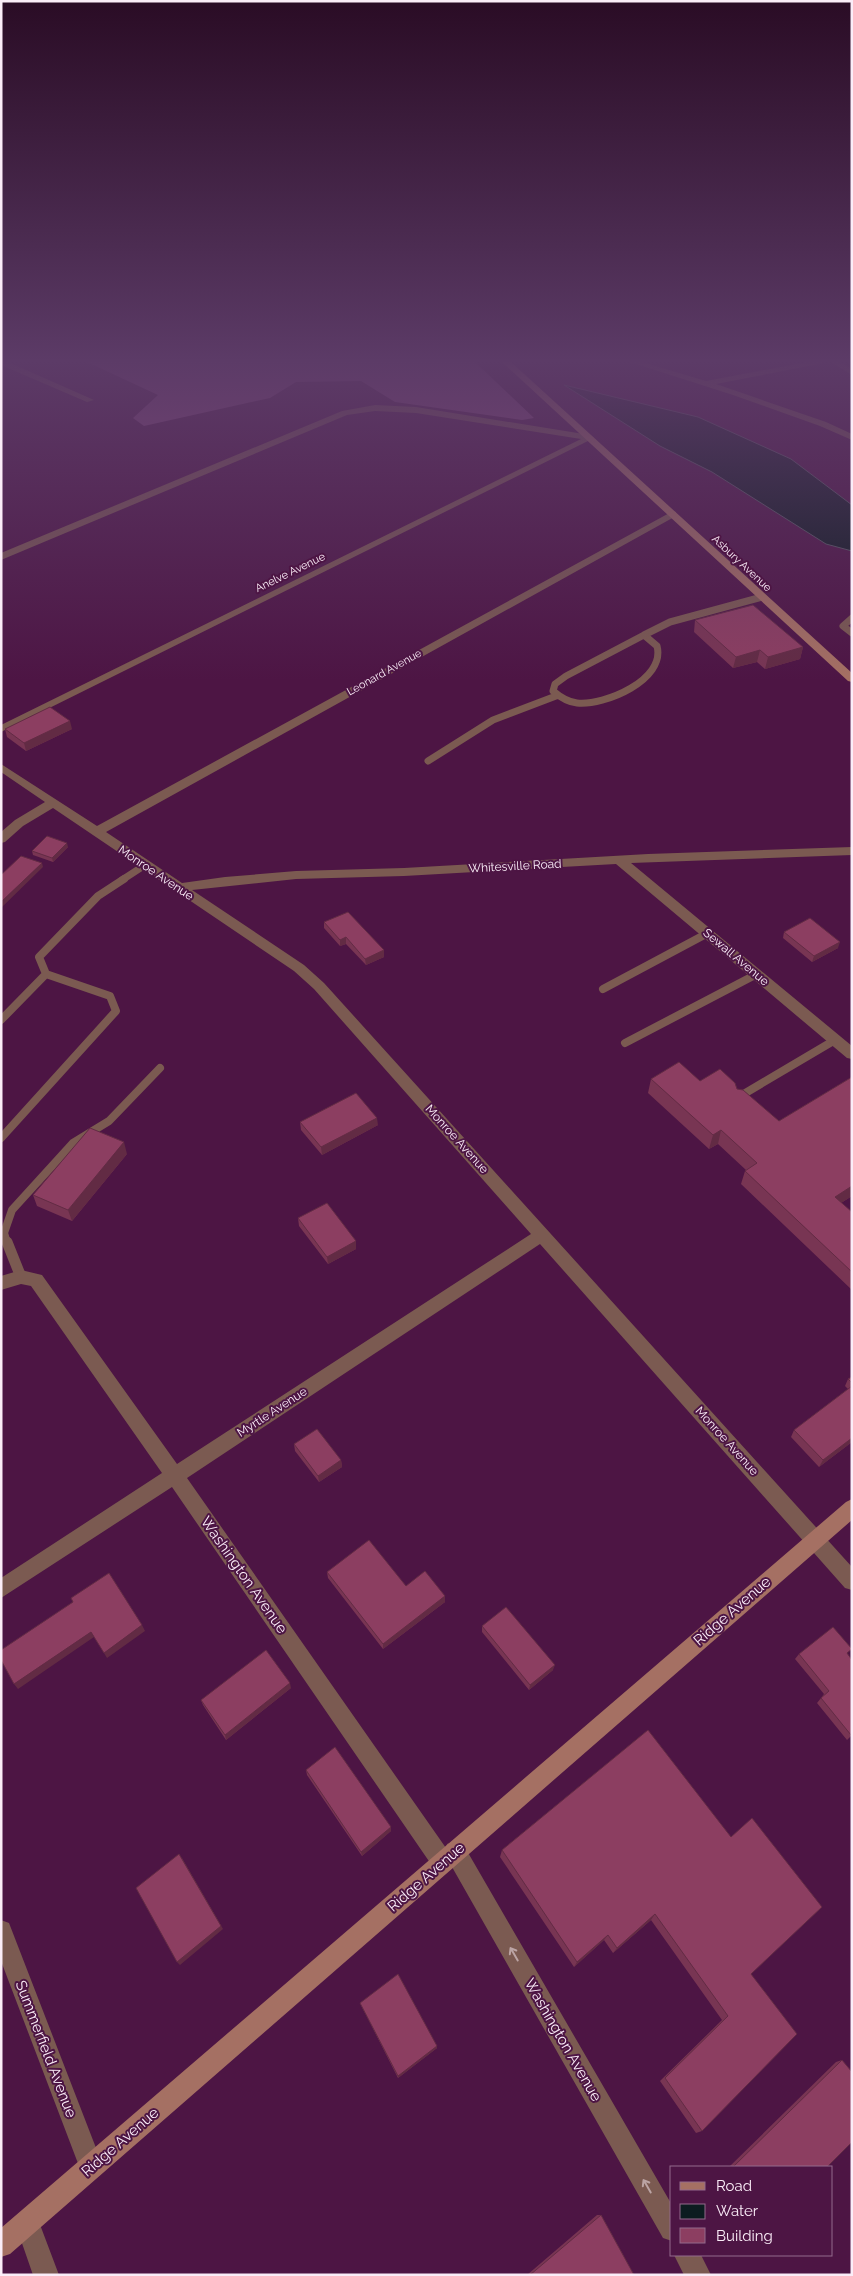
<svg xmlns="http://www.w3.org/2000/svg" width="853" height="2276" viewBox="0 0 853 2276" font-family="Raleway,sans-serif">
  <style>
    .forest { fill: #8e4c82 }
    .water { fill: #0c1c20; stroke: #545b61 }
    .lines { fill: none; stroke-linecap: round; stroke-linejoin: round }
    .lane-far2 { stroke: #7b5a51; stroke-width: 7 }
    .lane-far1 { stroke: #7b5a51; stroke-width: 8 }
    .lane { stroke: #7b5a51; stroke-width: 11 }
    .street { fill: #7b5a51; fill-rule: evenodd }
    .secondary { fill: #a57063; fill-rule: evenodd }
    .wall { fill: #783553 }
    .shaded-wall { fill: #622b44 }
    .building { fill: #8c3e61; stroke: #622b44 }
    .oneway { stroke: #bba4a4 }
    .labels { text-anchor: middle; stroke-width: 4; stroke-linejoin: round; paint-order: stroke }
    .far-street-label { font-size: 11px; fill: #fbedf8; stroke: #4d1544 }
    .street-label { font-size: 12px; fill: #fbedf8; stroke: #4d1544 }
    .near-street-label { font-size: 15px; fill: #fbedf8; stroke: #4d1544 }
  </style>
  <rect width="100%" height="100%" fill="#4d1544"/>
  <!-- forest -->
  <path class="forest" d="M87,362h388l59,56 -12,2 -127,-18 -34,-21 -65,1 -26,16 -126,28 -11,-8 25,-23z"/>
  <!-- water -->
  <path class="water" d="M564,385l134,32 93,42 61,46v46l-26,-7 -114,-72 -52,-26z"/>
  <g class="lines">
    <!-- lane-far2 -->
    <path class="lane-far2" d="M852,618l-9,8 9,7
      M644,635l13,11c9,34 -53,60 -80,57 -10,-1 -17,-6 -24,-12l2,-7 11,-8z
      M644,635l26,-13 92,-25
      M428,761l65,-41 63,-24
      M122,880l23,-15"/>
    <!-- lane-far1 -->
    <path class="lane-far1" d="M603,989l105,-56
      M1,1020l45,-46
      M625,1043l132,-69
      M737,1098l98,-58
      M1,1138l115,-127 -6,-15 -64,-22 -7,-17 59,-61 26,-17
      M7,1243l-3,-10 8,-23 61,-67 36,-22 51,-53"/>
    <!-- lane -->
    <path class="lane" d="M7,1242l14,35"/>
    <!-- street -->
    <path class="street" d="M1,362h7l86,38 -7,2 -86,-37z
      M630,362h12l64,19 101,-19h16l-4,2 -103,20 110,38 26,12v6l-32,-14 -87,-31z
      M831,362h9l12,7v6z
      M375,405l41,2 174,28 4,3 -593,294v-7l580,-286 -165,-26 -41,-2 -28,4 -346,145v-7l341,-142z
      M673,511l3,1v4l-570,316 76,51 43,-6 71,-6 108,-3 244,-14 204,-7v8l-221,8 221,183v13l-5,-1 -231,-194 -212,12 -108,3 -104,11 112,75 20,18 528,584v23l-7,-2 -305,-344 -353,234 259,370 1,-4 8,-3 8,3 209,361v36l-9,-3 -211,-371 -9,6 -8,-3 -263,-383 -171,111v-20l161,-105 -131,-187 -10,-2 -20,6v-14l20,-6 21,5 135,189 354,-230 -217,-245 -20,-18 -241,-163 -30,18 -18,16 -4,1v-11l14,-12 30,-18 -44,-30v-8l96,62z
      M1,1920l8,3 94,243 -3,9 -9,3 -9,-3 -3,-9 -78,-205z
      M27,2211l9,3 23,61h-26l-18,-52 3,-9z
      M674,2255h27l10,20h-27z"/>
    <!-- secondary -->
    <path class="secondary" d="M502,362h9l341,311v9l-4,-1z
      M852,1499v21l-842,734 -9,3v-29l845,-726z"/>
  </g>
  <!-- wall -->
  <path class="wall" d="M695,620l108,27 -3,12 -35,10 -8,-7 -24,6 -39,-36z
    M5,729h67l-46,22 -19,-14z
    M68,847l-15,15 -20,-7 -1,-4z
    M324,922l60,28v7l-18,8 -20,-21 -6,2 -16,-18z
    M784,932l54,16 -26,14 -29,-24z
    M852,1077v119l-11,7 11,9v78l-111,-106 4,-13 1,-1 -28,-26 -9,5 -61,-56 3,-14 49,2 37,8 42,32z
    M300,1122l78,3 -56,30 -21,-25z
    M127,1154l-55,67 -35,-15 -4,-11z
    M298,1218l58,31 -28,15 -29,-38z
    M852,1377v65l-33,25 -28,-30 3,-7 54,-41 -3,-3 3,-7z
    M294,1444l47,16 1,7 -23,15 -24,-31z
    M327,1572l79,14 39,16 -62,47 -55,-71z
    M482,1626l71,44 -24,20 -47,-58z
    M799,1654l49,1 4,80 -5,5 -30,-37 4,-5 3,-4 -29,-35z
    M291,1688l-65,52 -23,-35 -2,-5z
    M648,1730l103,244 -49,157 -6,2 -36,-52 62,-61 -71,-100 -38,33 -9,-13 -30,27 -74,-110 2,-7z
    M306,1770l85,61 -29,25 -55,-81z
    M360,2003l77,43v2l-39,30z
    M842,2060l-15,107h-98l107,-105z
    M597,2215h4l33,60h-107z"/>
  <!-- shaded-wall -->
  <path class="shaded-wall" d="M803,647l-3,12 -35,10 3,-12z
    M760,650l-3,12 -24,6 3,-11z
    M70,721l2,8 -46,22 -2,-8z
    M67,843l1,4 -15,15 -1,-4z
    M42,863l1,4 -42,41v-6z
    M346,937v7l-6,2v-6z
    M840,942l-2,6 -26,14 2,-6z
    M384,950v7l-18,8 -1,-6z
    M377,1118l1,7 -56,30 -1,-8z
    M721,1130l-3,14 -9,5 4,-14z
    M124,1142l3,12 -55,67 -4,-11z
    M852,1186v10l-22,14 5,-13z
    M356,1241v8l-28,15 -1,-7z
    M852,1438v4l-33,25 4,-7z
    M341,1460l1,7 -23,15 -1,-6z
    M445,1596v6l-62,47v-5z
    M142,1625l3,6 -38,27 -3,-5z
    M91,1632l3,5 -76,52 -4,-5z
    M555,1665l-2,5 -24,20 1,-5z
    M290,1683l1,5 -65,52 -1,-5z
    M391,1827v4l-29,25 -1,-4z
    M182,1858l41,71 -43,36 -3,-3z
    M655,1914l-4,6 -38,33 4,-5z
    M608,1935l-4,5 -30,27 3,-5z
    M437,2046v2l-39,30v-2z"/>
  <!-- building -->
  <path class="building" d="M753,605l50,42 -35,10 -8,-7 -24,7 -41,-37z
    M50,707l20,14 -46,22 -19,-14z
    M47,836l20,7 -15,15 -20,-7z
    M21,856l21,7 -41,39v-27z
    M348,912l36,38 -19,9 -19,-22 -6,3 -16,-18z
    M810,918l30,24 -26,14 -30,-24z
    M679,1062l21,19 20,-12 15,14 2,6 6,1 36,31 73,-44v109l-17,11 17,15v60l-107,-101 12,-8 -36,-33 -8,5 -62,-56z
    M356,1093l21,25 -56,29 -21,-25z
    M90,1128l34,14 -56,68 -35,-15z
    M327,1203l29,38 -29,16 -29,-39z
    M852,1377v6l-4,-4z
    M852,1386v52l-29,22 -29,-30z
    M317,1429l24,31 -23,16 -24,-32z
    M369,1540l37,46 19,-15 20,25 -62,48 -56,-72z
    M109,1573l33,52 -38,28 -13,-21 -77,52 -13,-24v-10l72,-48 -2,-4z
    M506,1607l49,58 -25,20 -48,-59z
    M833,1627l19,22 -5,4 5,7v74l-1,1 -30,-37 8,-7 -30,-37z
    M266,1650l24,33 -65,52 -24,-35z
    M648,1730l83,107 21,-19 70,89 -71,67 46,60 -95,97 -37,-53 63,-62 -73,-102 -38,34 -9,-13 -31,27 -75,-112z
    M335,1747l56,80 -30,25 -55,-82z
    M179,1854l42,72 -44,36 -41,-74z
    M398,1974l39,72 -39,30 -38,-73z
    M842,2060l10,12v70l-25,25h-94z
    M601,2215l33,60h-104z"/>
  <!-- one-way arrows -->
  <defs><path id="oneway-shaft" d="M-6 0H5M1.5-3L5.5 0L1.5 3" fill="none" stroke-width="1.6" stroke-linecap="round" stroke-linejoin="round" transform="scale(1.25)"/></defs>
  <g class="oneway">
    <use href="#oneway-shaft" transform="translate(514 1954) rotate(-120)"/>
    <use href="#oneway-shaft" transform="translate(647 2186) rotate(-120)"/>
  </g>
  <!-- sky -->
  <linearGradient id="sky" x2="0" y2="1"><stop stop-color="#2a0c25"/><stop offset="0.53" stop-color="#5c3b67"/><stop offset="1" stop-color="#5c3b67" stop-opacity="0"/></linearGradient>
  <rect width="853" height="681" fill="url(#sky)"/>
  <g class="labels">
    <!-- far-street labels -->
    <g class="far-street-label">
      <text transform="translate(742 563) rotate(43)" y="4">Asbury Avenue</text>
      <text transform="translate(290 572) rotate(-26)" y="4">Anelve Avenue</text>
      <text transform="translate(384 672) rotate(-29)" y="4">Leonard Avenue</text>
    </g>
    <!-- street labels -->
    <g class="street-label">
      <text transform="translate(515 866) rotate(-3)" y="4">Whitesville Road</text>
      <text transform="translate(156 873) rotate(34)" y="4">Monroe Avenue</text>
      <text transform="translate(736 957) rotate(40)" y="4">Sewall Avenue</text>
      <text transform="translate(457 1139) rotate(48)" y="4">Monroe Avenue</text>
      <text transform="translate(272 1412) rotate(-33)" y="4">Myrtle Avenue</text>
      <text transform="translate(727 1441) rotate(48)" y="4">Monroe Avenue</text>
    </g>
    <!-- near-street labels -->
    <g class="near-street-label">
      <text transform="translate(244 1575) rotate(55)" y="5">Washington Avenue</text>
      <text transform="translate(732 1611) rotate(-41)" y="5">Ridge Avenue</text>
      <text transform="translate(426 1877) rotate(-41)" y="5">Ridge Avenue</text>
      <text transform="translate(563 2040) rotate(60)" y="5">Washington Avenue</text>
      <text transform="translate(46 2049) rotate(69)" y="5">Summerfield Avenue</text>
      <text transform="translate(120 2142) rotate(-41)" y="5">Ridge Avenue</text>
    </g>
  </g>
  <!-- border -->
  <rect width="853" height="2276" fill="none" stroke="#fbedf8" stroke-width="5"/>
  <!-- legend -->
  <rect x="670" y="2166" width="162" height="90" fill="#4d1544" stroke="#936b8c"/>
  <rect x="680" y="2182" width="25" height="8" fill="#a57063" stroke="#936b8c"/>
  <text x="716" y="2191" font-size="15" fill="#fbedf8">Road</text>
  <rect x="680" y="2204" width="25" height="15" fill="#0c1c20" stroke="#936b8c"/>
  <text x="716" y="2216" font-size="15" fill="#fbedf8">Water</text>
  <rect x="680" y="2228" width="25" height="15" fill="#8c3e61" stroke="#936b8c"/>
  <text x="716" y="2241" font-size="15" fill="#fbedf8">Building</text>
</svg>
